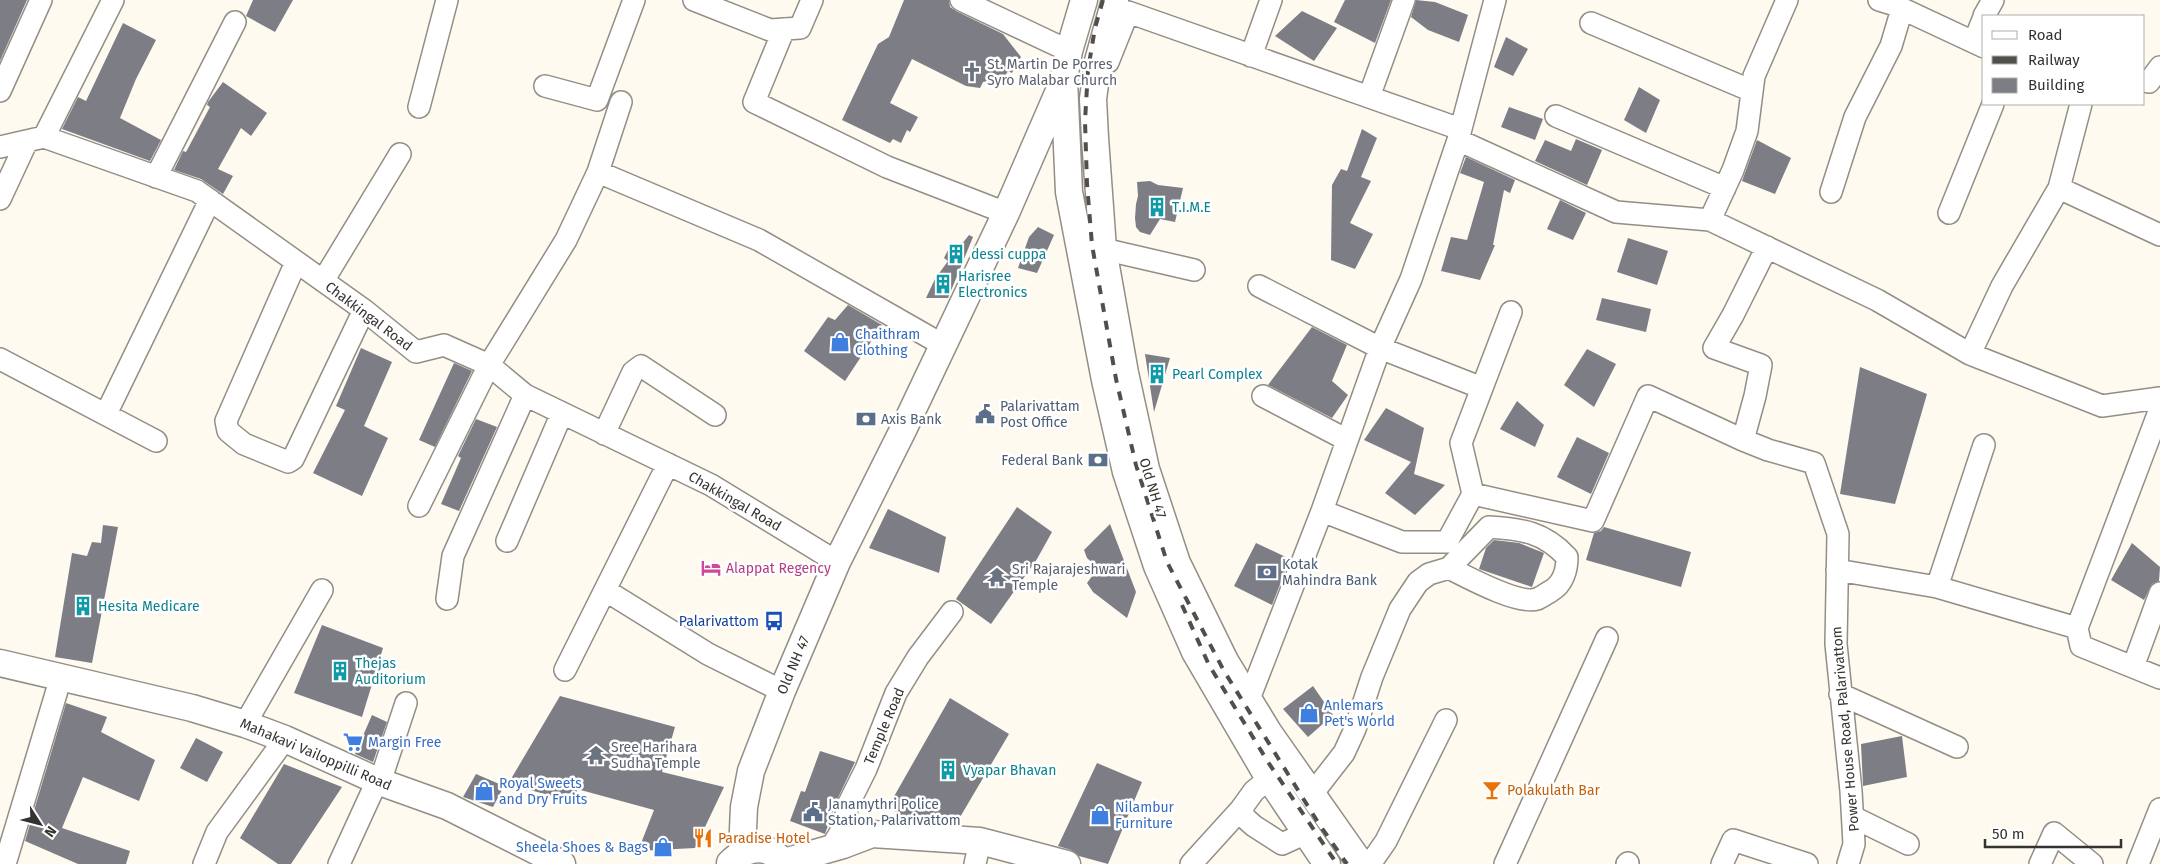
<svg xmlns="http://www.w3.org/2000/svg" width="2160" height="864" viewBox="0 0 2160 864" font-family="'Fira Sans',sans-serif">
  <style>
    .building { fill: #7d7d86 }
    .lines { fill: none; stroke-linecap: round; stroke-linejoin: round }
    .minor-casing { stroke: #938e85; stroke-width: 24 }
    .major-casing { stroke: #938e85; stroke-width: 29 }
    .minor { stroke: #fff; stroke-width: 21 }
    .major { stroke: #fff; stroke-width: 26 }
    .rail { stroke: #514f4a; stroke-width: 4; stroke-dasharray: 9 9; stroke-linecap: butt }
    .labels { text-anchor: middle; stroke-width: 5; stroke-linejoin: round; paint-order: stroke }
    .worship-label { font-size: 14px; fill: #5b616d; stroke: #fff; text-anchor: start }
    .culture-label { font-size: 14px; fill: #0d838f; stroke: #fff; text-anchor: start }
    .street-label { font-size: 14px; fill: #35332f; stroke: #fff }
    .shop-label { font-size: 14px; fill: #366cbe; stroke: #fff; text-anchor: start }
    .service-label { font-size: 14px; fill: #4e5e75; stroke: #fff; text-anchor: start }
    .hotel-label { font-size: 14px; fill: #b23c85; stroke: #fff; text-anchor: start }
    .transit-label { font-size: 14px; fill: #164399; stroke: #fff; text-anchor: end }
    .food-label { font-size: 14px; fill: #c56008; stroke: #fff; text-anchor: start }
  </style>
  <rect width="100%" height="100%" fill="#fefaf0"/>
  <!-- building -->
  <path class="building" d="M0,0h27l-27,61z
    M253,0h40l-18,32 -29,-16z
    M904,0h45l1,7 6,4 47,23 18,23 -9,16 -4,-2 -4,7 -21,4 -3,6 -14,-2 -54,-27 -22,44 28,14 -8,15 -3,-2 -6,13 -8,-4 -3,4 -48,-23 36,-76 11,-7z
    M1345,0h46l-16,43 -41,-21z
    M1416,0l19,2 33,13 -9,27 -31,-12 -17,-13z
    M1302,11l35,17 -23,33 -39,-25z
    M123,23l33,17 -20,39 -16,39 41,22 -11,21 -88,-32 16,-32 8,4z
    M1506,37l22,12 -15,27 -19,-9z
    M223,82l44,31 -16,23 -10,-8 -23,41 15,7 -10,18 -22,-15 -27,-9 9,-19 3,1 24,-45 -3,-2 1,-3z
    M1639,87l21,13 -14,33 -22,-13z
    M1509,107l34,12 -8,21 -34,-13z
    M1362,129l15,9 -16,39 10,4 -21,42 23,11 -18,35 -24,-9 1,-75 9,-16 6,2z
    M1576,139l26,11 -15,35 -52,-24 10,-21 26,11z
    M1757,140l34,18 -16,36 -33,-13z
    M1466,157l49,23 -5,13 -6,-3 -11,55h2l-15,35 -39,-9 10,-34 16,3 17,-58 -24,-9z
    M1150,181l8,4 25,3 -8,34 -15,-3 -10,16 -10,-3 -4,-5 -1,-9 1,-14 2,-8 -1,-14z
    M1560,200l26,13 -13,27 -26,-11z
    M1038,227l16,8 -17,38 -19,-5 11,-31z
    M969,235l4,2 -25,61h-22l9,-19 13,-18 -4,-3 6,-12 7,-2 4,1z
    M1628,238l40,13 -11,34 -40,-13z
    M1602,298l49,11 -5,23 -50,-12z
    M848,305l34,20 -37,56 -41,-30 24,-34 7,3z
    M1312,327l35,18 -15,36 16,14 -16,23 -64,-33z
    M361,348l31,14 -28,64 24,12 -26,58 -49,-23 32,-63 -9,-4z
    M1587,349l29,15 -22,43 -30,-22z
    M1145,354l25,4 -16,54z
    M454,363l18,8 -37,76 -16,-7z
    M1860,367l67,27 -32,110 -55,-10z
    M1517,401l27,24 -9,22 -35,-18z
    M1386,408l38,20 -10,46 31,11 -30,30 -30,-22 26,-31 -47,-22z
    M476,419l21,8 -38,84 -18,-7 20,-46 -3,-2z
    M1577,437l32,16 -18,41 -34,-17z
    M1017,507l35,25 -15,27 -46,65 -35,-25z
    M888,509l58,28 -7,36 -70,-25z
    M1110,524l26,68 -9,26 -34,-26 -6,-9 11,-15 -11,-10 -3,-8z
    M103,525l15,2 -26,136 -37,-6 17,-104 15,3 5,-14 9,1z
    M1604,527l87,25 -10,35 -95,-27 8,-27 7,-2z
    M1494,540l25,3 25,10 -12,34 -53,-18 7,-21z
    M1256,543l34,16 -18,46 -38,-19z
    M2132,543l28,24 -1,14 -7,3 -8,16 -33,-20z
    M322,625l61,23 -21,69 -68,-24z
    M1313,686l20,29 -25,22 -25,-28z
    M560,696l115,31 -13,45 62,15 -29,61 -57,3 16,-41 -77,-21 -1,6 -11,-2 -2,6 -55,-15z
    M950,698l59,36 -53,90 -47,-3 -21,-14z
    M66,703l41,14 -6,15 54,28 -16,41 -56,-24 -21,51 68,23 -4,13h-48l-53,-23z
    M372,715l15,7 -14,40 -18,-8z
    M1902,736l5,41 -44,9 -2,-42z
    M196,738l27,14 -16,30 -27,-14z
    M820,751l35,11 -18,38 -12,34 -35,-13 11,-30 4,1z
    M1097,763l45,19 -34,82 -29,-8 -8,-6 -13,-4z
    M284,764l58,23 -51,77h-13l-38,-26z
    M476,774l28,12 -11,21 -30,-10z"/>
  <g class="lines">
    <defs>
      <path id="minor" d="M694,0l76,30 30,-2 12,-28
        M961,0l108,51
        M1879,0l13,4 92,43
        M1984,16l9,-16
        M1591,23l161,68
        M784,29l-30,73 133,65 119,46
        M1974,42l10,-25
        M1251,56l20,-56
        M1108,62l20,-50 332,117
        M2144,81l5,1 11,-15
        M545,86l52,14 37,-100
        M0,91l41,-91
        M1369,97l35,-97
        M2081,104l-22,84 -57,98 -32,68 132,52 58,-8
        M419,107l28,-107
        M1556,116l169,72
        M44,137l69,-137
        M1458,140l158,72 94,8 167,80 93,54
        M0,147l44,-10 153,54 167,119 52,42 28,-7 45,20 36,30 186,90 126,77
        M598,172l23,-70
        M156,177l79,-155
        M2059,188l101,47
        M1831,192l24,-75 36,-71 11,-37
        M0,199l27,-58
        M1949,213l44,-109
        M1710,220l23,-50 14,-39 7,-55 33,-76
        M1767,247l-34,68 -19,33 47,17 -6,31 -12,44 25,10 46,13 24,71 -2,110 15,147 3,53 -6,20
        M1103,249l91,21
        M296,262l-70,159 2,10 16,13 44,18 5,-3 71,-149
        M323,281l77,-127
        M1259,286l121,62 102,40
        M0,359l156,82
        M1263,396l84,44
        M106,414l104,-214
        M604,434l29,-62 8,-6 74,49
        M1473,494l-12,-51 50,-131
        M419,506l70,-141 77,-125 32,-68 161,68 184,105
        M1322,511l80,31h45l26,-48 120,27 55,-125 95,44
        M507,541l55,-128
        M1837,570l100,17 140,41 4,18 79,32
        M1937,587l47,-142
        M605,590l103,64 74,37
        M447,599l6,-43 72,-161
        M2077,628l83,-219
        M2133,667l27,-74
        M565,670l103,-206
        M1840,694l117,53
        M1249,699l73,-188 58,-163 31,-69 47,-139 37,-140
        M245,724l77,-134
        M1270,778l-16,13 -13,18 4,9 9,8 28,18 24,-11
        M380,782l26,-79
        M1312,794l32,-41 11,-24 17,-52 28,-68 18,-27 11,-8 20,-6 40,-41c33,2 55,5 78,30 0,13 -4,27 -16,34 -4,2 -9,6 -14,8 -19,6 -70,-22 -88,-31
        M1853,817l55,27
        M831,848l12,-20 5,-23 18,-36 30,-76 22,-36 34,-45
        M5,864l56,-187
        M204,864l13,-32 68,-93
        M339,864l38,-83
        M975,864l5,-23
        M1191,864l50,-55
        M1370,864l16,-23 60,-121
        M1505,864l102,-226
        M1627,864l1,-1
        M1722,864l11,-24 74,24
        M2040,864l14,-31 38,31
        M2138,864l22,-55"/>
      <path id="major" d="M1084,0l-15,51 -5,28 5,113 36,188 21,92 31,94 38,86 72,123 60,89
        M1115,0l-17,61 -5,38 2,39 8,111 22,124 21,96 31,94 48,98 44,72 92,131
        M0,663l192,45 53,16 40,15 95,43 67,24 115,58
        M742,852l2,-45 7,-36 31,-80 55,-129 66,-132 103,-217 56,-129
        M784,862l59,-17 29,-11 108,7 87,23
        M730,863c17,-17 39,-20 54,1"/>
    </defs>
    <!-- minor casing -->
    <use href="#minor" class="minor-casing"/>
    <!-- major casing -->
    <use href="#major" class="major-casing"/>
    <!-- minor -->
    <use href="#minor" class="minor"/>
    <!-- major -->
    <use href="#major" class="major"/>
    <!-- rail -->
    <path class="rail" d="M1103,0l-8,28 -7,42 -3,51 2,63 5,61 24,134 20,86 31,97 57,109 95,153 28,40
      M1182,605l27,60 59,97 69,102"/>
  </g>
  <!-- icons -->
  <defs>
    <symbol id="church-bare" viewBox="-9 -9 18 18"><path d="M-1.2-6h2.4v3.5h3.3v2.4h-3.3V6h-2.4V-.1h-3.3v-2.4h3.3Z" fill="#6b7280" stroke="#fff" stroke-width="2.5" paint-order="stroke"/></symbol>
    <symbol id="building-bare" viewBox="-9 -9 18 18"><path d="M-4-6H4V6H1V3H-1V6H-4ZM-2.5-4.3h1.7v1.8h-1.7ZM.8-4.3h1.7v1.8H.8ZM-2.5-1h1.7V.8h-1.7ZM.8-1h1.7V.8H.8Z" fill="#0f9aa8" stroke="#fff" stroke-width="2.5" paint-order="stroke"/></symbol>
    <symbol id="shop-bare" viewBox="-9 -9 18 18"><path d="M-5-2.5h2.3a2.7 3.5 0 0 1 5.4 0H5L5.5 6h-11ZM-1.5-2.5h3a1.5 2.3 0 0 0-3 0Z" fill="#3f7fe0" stroke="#fff" stroke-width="2.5" paint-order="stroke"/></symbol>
    <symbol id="civic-bare" viewBox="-9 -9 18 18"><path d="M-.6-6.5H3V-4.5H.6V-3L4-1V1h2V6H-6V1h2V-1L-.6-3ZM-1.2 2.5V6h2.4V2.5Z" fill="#5c6f8a" stroke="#fff" stroke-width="2.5" paint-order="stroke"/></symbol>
    <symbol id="bank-bare" viewBox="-9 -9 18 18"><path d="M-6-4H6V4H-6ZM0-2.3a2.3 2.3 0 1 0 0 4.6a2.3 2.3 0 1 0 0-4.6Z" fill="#5c6f8a" stroke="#fff" stroke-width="2.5" paint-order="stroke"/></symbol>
    <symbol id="hotel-bare" viewBox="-9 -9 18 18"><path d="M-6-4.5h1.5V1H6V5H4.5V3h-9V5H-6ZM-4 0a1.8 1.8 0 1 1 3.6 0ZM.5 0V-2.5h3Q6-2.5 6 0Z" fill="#d1479c" stroke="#fff" stroke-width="2.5" paint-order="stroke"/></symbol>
    <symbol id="temple-bare" viewBox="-9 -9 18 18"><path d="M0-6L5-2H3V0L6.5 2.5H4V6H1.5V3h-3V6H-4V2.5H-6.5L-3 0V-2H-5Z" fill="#6b7280" stroke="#fff" stroke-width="2.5" paint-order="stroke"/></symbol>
    <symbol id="bus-bare" viewBox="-9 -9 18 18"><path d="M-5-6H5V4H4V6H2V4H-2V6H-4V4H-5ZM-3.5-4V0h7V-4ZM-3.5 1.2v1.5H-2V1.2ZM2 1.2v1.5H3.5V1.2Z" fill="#1a4fb4" stroke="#fff" stroke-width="2.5" paint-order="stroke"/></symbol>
    <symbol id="supermarket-bare" viewBox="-9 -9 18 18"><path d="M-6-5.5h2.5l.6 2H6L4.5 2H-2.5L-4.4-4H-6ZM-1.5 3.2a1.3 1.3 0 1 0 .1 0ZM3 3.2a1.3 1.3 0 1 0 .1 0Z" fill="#3f7fe0" stroke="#fff" stroke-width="2.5" paint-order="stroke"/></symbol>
    <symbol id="bar-bare" viewBox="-9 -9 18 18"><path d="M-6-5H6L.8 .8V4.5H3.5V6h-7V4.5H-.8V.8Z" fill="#e8710a" stroke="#fff" stroke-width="2.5" paint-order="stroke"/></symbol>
    <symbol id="restaurant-bare" viewBox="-9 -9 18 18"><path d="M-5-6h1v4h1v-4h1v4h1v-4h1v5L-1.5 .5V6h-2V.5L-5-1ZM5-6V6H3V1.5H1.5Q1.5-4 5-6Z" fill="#e8710a" stroke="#fff" stroke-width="2.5" paint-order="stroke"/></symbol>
  </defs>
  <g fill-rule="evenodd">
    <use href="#church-bare" x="958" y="58" width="28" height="28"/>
    <use href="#building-bare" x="1143" y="193" width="28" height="28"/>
    <use href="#building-bare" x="942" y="240" width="28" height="28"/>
    <use href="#building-bare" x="929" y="270" width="28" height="28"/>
    <use href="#shop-bare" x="826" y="328" width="28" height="28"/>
    <use href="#building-bare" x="1143" y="360" width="28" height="28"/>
    <use href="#civic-bare" x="971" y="400" width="28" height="28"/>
    <use href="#bank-bare" x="852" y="405" width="28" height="28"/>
    <use href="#bank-bare" x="1084" y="446" width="28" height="28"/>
    <use href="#hotel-bare" x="697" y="554" width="28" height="28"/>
    <use href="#bank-bare" x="1253" y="558" width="28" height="28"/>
    <use href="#temple-bare" x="983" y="563" width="28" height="28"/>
    <use href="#building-bare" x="69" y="592" width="28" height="28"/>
    <use href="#bus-bare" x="760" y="607" width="28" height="28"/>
    <use href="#building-bare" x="326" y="657" width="28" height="28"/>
    <use href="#shop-bare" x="1295" y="699" width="28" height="28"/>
    <use href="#supermarket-bare" x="339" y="728" width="28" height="28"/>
    <use href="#temple-bare" x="582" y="741" width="28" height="28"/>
    <use href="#building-bare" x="934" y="756" width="28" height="28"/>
    <use href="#bar-bare" x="1478" y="776" width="28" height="28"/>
    <use href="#shop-bare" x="470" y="777" width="28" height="28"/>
    <use href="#civic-bare" x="799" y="798" width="28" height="28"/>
    <use href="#shop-bare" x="1086" y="801" width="28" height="28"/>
    <use href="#restaurant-bare" x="689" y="824" width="28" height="28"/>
    <use href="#shop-bare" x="649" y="833" width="28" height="28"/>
  </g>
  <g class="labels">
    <!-- worship labels -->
    <g class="worship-label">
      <text x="987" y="69">St. Martin De Porres<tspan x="987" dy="16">Syro Malabar Church</tspan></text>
      <text x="1012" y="574">Sri Rajarajeshwari<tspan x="1012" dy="16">Temple</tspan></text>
      <text x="611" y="752">Sree Harihara<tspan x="611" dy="16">Sudha Temple</tspan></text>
    </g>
    <!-- culture labels -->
    <g class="culture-label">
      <text x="1172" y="212">T.I.M.E</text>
      <text x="971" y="259">dessi cuppa</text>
      <text x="958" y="281">Harisree<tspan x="958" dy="16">Electronics</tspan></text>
      <text x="1172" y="379">Pearl Complex</text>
      <text x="98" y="611">Hesita Medicare</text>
      <text x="355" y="668">Thejas<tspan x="355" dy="16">Auditorium</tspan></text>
      <text x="963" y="775">Vyapar Bhavan</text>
    </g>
    <!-- street labels -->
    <g class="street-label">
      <text transform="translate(369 316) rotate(37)" y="5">Chakkingal Road</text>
      <text transform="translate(1153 488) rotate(73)" y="5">Old NH 47</text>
      <text transform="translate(735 501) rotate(30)" y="5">Chakkingal Road</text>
      <text transform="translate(793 665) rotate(-67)" y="5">Old NH 47</text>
      <text transform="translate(884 726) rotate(-67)" y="5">Temple Road</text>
      <text transform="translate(1845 729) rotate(-95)" y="5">Power House Road, Palarivattom</text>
      <text transform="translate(316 754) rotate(23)" y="5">Mahakavi Vailoppilli Road</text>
    </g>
    <!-- shop labels -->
    <g class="shop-label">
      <text x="855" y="339">Chaithram<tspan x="855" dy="16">Clothing</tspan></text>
      <text x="1324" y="710">Anlemars<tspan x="1324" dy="16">Pet's World</tspan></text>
      <text x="368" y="747">Margin Free</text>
      <text x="499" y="788">Royal Sweets<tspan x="499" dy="16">and Dry Fruits</tspan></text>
      <text x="1115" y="812">Nilambur<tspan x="1115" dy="16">Furniture</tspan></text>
      <text x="648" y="852" text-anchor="end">Sheela Shoes &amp; Bags</text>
    </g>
    <!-- service labels -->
    <g class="service-label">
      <text x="1000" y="411">Palarivattam<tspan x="1000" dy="16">Post Office</tspan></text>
      <text x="881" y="424">Axis Bank</text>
      <text x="1083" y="465" text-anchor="end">Federal Bank</text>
      <text x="1282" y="569">Kotak<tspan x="1282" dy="16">Mahindra Bank</tspan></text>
      <text x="828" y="809">Janamythri Police<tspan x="828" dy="16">Station, Palarivattom</tspan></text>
    </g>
    <!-- hotel labels -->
    <g class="hotel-label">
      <text x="726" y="573">Alappat Regency</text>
    </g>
    <!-- transit labels -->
    <g class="transit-label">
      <text x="759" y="626">Palarivattom</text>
    </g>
    <!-- food labels -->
    <g class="food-label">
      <text x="1507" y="795">Polakulath Bar</text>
      <text x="718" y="843">Paradise Hotel</text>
    </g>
  </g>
  <!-- legend -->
  <rect x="1982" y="15" width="162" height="90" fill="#ffffff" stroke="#aeadac"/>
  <rect x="1992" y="31" width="25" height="8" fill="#ffffff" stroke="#aeadac"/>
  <text x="2028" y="40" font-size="15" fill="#35332f">Road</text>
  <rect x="1992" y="56" width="25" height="8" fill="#514f4a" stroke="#aeadac"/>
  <text x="2028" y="65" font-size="15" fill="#35332f">Railway</text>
  <rect x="1992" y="78" width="25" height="15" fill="#7d7d86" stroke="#aeadac"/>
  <text x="2028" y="90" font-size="15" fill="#35332f">Building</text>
  <!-- north arrow -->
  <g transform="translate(40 824) rotate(126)" stroke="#ffffff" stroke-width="4" paint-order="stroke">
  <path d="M0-4L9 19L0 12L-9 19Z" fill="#35332f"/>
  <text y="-8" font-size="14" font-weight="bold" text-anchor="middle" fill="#35332f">N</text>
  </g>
  <!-- scale -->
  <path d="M1985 839v8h136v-8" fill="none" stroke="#35332f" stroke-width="2.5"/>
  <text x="1992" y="839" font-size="15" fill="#35332f" stroke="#ffffff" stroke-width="4" paint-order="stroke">50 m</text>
</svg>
